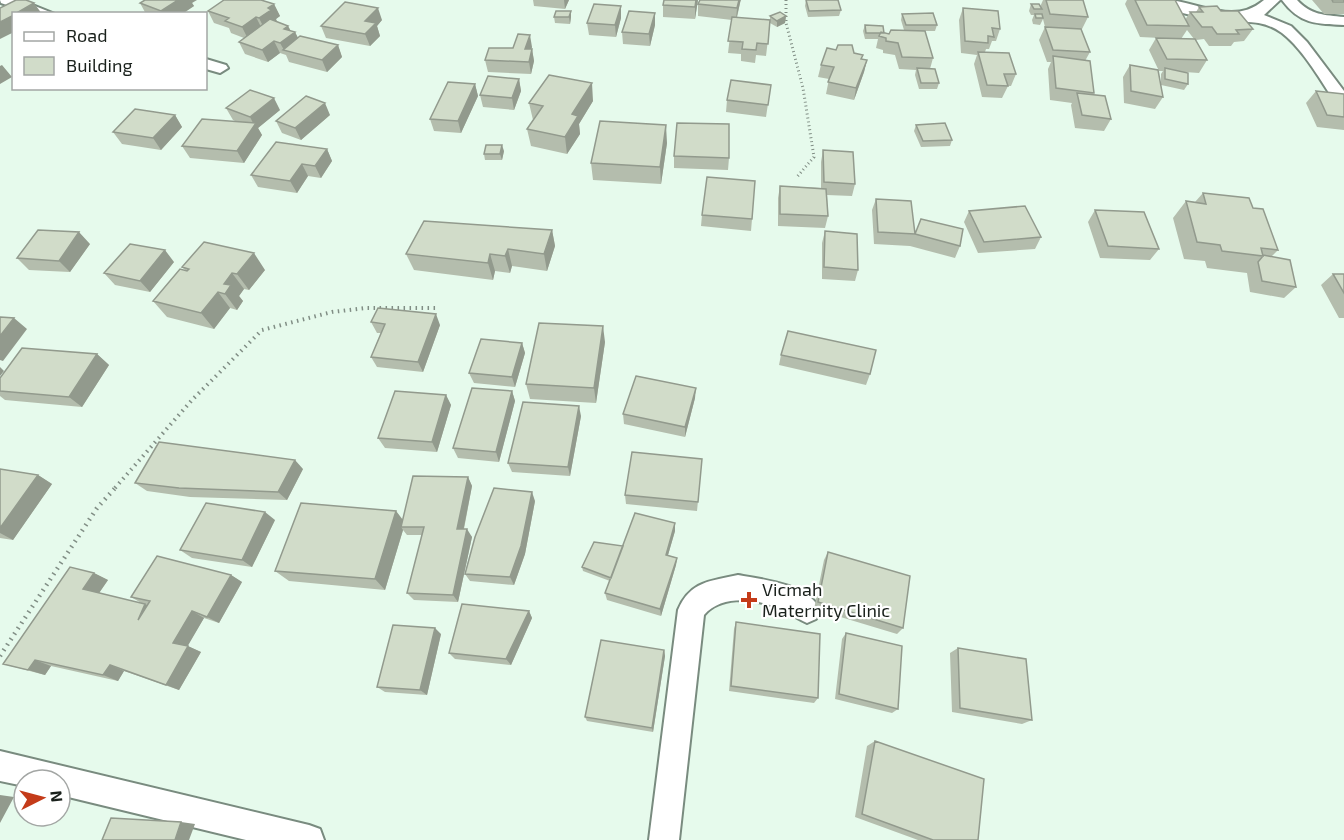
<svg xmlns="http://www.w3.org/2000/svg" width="1344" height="840" viewBox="0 0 1344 840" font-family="'Exo 2',sans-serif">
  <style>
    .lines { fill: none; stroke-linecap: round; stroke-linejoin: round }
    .street-casing { stroke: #798b7f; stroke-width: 4 }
    .path-far2 { stroke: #818e85; stroke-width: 3; stroke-dasharray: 1 3; stroke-linecap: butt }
    .path-far1 { stroke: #818e85; stroke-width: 4; stroke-dasharray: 1.5 4.5; stroke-linecap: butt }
    .path { stroke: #818e85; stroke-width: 4.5; stroke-dasharray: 1.5 5; stroke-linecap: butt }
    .street { fill: #fff; fill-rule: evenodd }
    .wall { fill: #b4bdad }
    .shaded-wall { fill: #929a8d }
    .building { fill: #d1dcc9; stroke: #929a8d; stroke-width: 1.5 }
    .poi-dot { fill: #c43b19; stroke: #fff; stroke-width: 2 }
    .labels { text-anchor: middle; stroke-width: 4.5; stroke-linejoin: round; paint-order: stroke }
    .poi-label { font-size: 18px; fill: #19201b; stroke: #fff; text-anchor: start }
  </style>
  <rect width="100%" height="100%" fill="#e6faec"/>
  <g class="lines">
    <defs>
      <path id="street" d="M0,0h20l35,14h-23l-31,-11z
        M1142,0c9,0 19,0 28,0 33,4 65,25 94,0h16l-16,15 27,11 16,16 37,49v16l-6,-1c-17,-24 -33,-55 -56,-73 -22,-16 -42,-9 -66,-13 -24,-4 -49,-11 -72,-17z
        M1282,0h15c14,15 27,15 47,17v8c-28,-1 -44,-1 -62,-25z
        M206,59l20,6 2,3 -8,5 -14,-4z
        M738,575c24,4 72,10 82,35l-4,9 -9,4c-11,-5 -22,-13 -34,-17 -22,-8 -53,-10 -69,9l-25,225h-30l29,-230c12,-29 33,-29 60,-35z
        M0,751l309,74 11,4 4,11h-78l-186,-45v-15h-36v6l-24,-5z"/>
    </defs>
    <!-- street casing -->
    <use href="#street" class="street-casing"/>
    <!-- path-far2 -->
    <path class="path-far2" d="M786,0v23l17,65 11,69 -18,21"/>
    <!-- path-far1 -->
    <path class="path-far1" d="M115,488l77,-88 70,-70 70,-18 34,-4h72"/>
    <!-- path -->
    <path class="path" d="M0,656l97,-148 19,-21"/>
    <!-- street -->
    <use href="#street" class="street"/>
  </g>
  <!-- wall -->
  <path class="wall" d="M533,0h36l-4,9 -31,-3z
    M698,0l-3,19 -32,-2v-12z
    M806,0l35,10 -2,6 -31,1 -3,-11z
    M1043,0h40l5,17 -6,12h-1l9,23 -5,9 9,32 -1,2 18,24 -7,12 -29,-3 -4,-23 1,-2 -22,-3 -2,-31 3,-7h-4l-8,-22 6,-13 24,1 -24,-1 -2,-8 -3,6 -7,-1 -1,-4 2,-5h-3l-2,-4 2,-7 9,3z
    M1127,0h48l10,20 5,-8h6l3,-5 22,4 32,18 -9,12 -10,1 -3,4h-22l-5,-7 -8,1 11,20 -8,13 -14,-1 3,12 -4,6 -23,-5v-11l2,-3h-4l-10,-21 7,-12 38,1 -7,-9 -6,9 -41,-2 -15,-33z
    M1312,0h32v14h-20z
    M140,3h52l2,3 -12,8h-36z
    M740,3l-3,15 33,2v-4h16l-1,7 -8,4 -7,-4 -4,33 -10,-1 -1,8 -14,-2v-7l-13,-1 4,-33 -34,-4v-12z
    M274,4l6,12 -4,3 1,3 11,4 3,5 4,1 3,6 40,7 4,12 -15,15 -38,-10 -3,-7 -6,-2 -12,9 -23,-8 -6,-12 5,-4 -13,-5 -2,-5 -15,-5 -6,-12z
    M621,6v12l-5,19 -27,-2 -2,-12z
    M963,8l37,21 -4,12h-4l-3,8h-3l-1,3 31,22 -5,12h-3l-6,12 -20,-1 -8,-33 3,-9 -16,-2 -2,-33z
    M571,11v6l-1,7 -15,-1 -1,-6z
    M655,13v12l-5,21 -27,-2 -1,-12z
    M902,14l35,11 -2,6h-10l8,27 -3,11 9,14 -2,6h-18l-4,-14 1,-5 -17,-1 -4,-14 -12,-2v-3l-7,-2 2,-9h-13l-2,-8 2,-6 24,9 15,-4 -3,-10z
    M382,20l-5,6 3,10 -10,10 -44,-8 -5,-12z
    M532,47l-1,2h1l2,12 -3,13 -43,-2 -3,-12 28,-12z
    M854,53l8,6 5,1 -3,12 -10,28 -28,-6 3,-15 -11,-2 3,-12z
    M1130,65l33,32 -8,12 -31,-6 -1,-26z
    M519,79l2,12 -7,19 -31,-3 -3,-12z
    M475,84l3,12 -17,37 -27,-2 -4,-12z
    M1316,91l28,3v36l-27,-3 -11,-24z
    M769,97l-3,20 -40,-5 1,-12z
    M593,101l-14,23 1,10 -13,20 -36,-8 -4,-17 6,-9 -4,-17z
    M226,108l54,2 -22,18 4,7 -18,28 -54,-5 -8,-12 55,-24 -4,-2z
    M175,115l7,12 -21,23 -39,-6 -9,-12z
    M330,115l-29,25 -19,-7 -6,-12z
    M916,125l36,15 -2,6 -29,1 -7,-16z
    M667,143l-6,41 -68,-4 -2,-17z
    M327,149l5,12 -11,17 -13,-2 -11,17 -39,-6 -7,-12z
    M823,150l32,34 -3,12 -25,-1 1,21 -3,12 -47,-2v-28l2,-12 41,2v-26z
    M504,151l-2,9h-17l-1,-6z
    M674,156l55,2 -1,12 -54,-2z
    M1203,193l50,15 25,42 -6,6 24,31 -12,11 -34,-6 -3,-19 -40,-5 -2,-7 -21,-2 -11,-41 13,-17 9,1z
    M876,199l39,35 -5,12 -36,-2 -2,-34z
    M1095,210l64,39 -9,11 -50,-2 -12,-36z
    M969,211l72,26 -6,12 -57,4 -14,-31z
    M702,215l50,4 -1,12 -50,-5z
    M921,219l39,27 -5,12 -45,-12z
    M552,230l3,16 -8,25 -35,-5 -2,7 -15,-2 -2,9 -79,-10 -8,-16z
    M825,231l33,39 -3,11 -33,-2v-36z
    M90,244l-20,28 -41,-2 -12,-12z
    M174,262l-24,30 -35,-7 -11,-12z
    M182,267l83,3 -16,20 -5,-1 -5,7 4,5 -6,9 -7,-2 -16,21 -47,-12 -14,-16 32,-31z
    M1333,274h11v44h-5l-18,-33z
    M371,322l69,3 -17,47 -46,-5 -6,-10 10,-24h-4z
    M605,342l-9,61 -66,-4 -4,-15z
    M522,343l3,10 -10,34 -41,-4 -5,-10z
    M97,354l12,11 -27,42 -77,-7 -5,-4v-18z
    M781,355l89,19 -4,11 -87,-20z
    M512,391l3,10 -16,61 -41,-4 -5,-10z
    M446,395l5,10 -14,47 -52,-4 -7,-10z
    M695,398l-10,39 -61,-13 -1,-10z
    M581,416l-11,60 -58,-4 -4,-9z
    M702,459l-5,52 -71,-7 -1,-9z
    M0,469l38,6 14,9 -39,56 -13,-2z
    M303,469l-16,31 -97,-3 -43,-6 -12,-8z
    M468,477l4,9 -8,43 8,8 -14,65 -44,-2 -7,-7 15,-58h-15l-4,-5 -18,60 -96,-9 -14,-10 121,-60 7,9z
    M535,501l-10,53 -11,31 -44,-4 -5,-7z
    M275,520l-23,47 -60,-9 -12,-8z
    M675,523v8l-7,24 9,3 -1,7 -15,51 -54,-16 -2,-7 5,-12 -27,-10 -1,-4 41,-21z
    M828,552l75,76 -6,6 -83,-25 10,-49z
    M94,573l14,7 -9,13 44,11 -12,-7 100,-22 11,7 -23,41 -15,-5 -17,28 14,6 -22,38 -55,-19 -6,10 -67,-15 -6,9 -42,-11z
    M529,611l3,7 -21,47 -56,-6 -6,-6z
    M736,622l82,76 -4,5 -85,-12 5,-62z
    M846,633l52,76 -6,4 -57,-14 7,-60z
    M441,634l-14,61 -42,-3 -8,-5z
    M958,648l74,72 -10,4 -70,-12 -2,-59z
    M664,650l1,6 -12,76 -66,-11 -2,-4z
    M875,741l103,99h-60l-63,-23 12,-71z"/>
  <!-- shaded-wall -->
  <path class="shaded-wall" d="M178,0h19l-5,3 2,3 -12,8h-19l-2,-3z
    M564,0h5l-4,9z
    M696,0h2l-3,19v-12z
    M739,0h2l-1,3 -4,17 1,-12z
    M34,3l8,11h-27z
    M274,4l6,12 -4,3 1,3 -12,8 -6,-12 9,-10z
    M621,6v12l-5,19 -1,-12z
    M378,8l4,12 -5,6 3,10 -10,10 -5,-12v-13z
    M571,11v6l-1,7 -1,-7z
    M655,13v12l-5,21 -1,-12z
    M14,15v17l-14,7v-17z
    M786,16l-1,7 -8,4v-6z
    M256,17l6,12 -14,10 -6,-12z
    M288,26l4,8 3,-2 6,12 -17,6 -4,-7 4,-14z
    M530,35l2,12 -5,14 -2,-12z
    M274,41l6,12 -12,9 -6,-12z
    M338,45l4,12 -15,15 -5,-12z
    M532,49l2,12 -3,13 -2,-12z
    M867,60l-3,12 -10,28 2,-12z
    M2,65l10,12 -12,7v-18z
    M519,79l2,12 -7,19 -2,-12z
    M592,83l1,18 -14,23 1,10 -13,20 -2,-17 7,-23z
    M475,84l3,12 -17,37 -3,-12z
    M274,98l6,12 -22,18 4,7 -18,28 -7,-12 17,-26 -4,-8z
    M325,103l5,12 -29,25 -6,-12z
    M175,115l7,12 -21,23 -8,-12z
    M666,125l1,18 -6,41 -1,-17z
    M502,145l2,6 -2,9 -2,-6z
    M327,149l5,12 -11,17 -6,-12z
    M302,164l6,12 -11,17 -7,-12z
    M552,230l3,16 -8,25 -3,-17z
    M79,232l11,12 -20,28 -11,-11z
    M508,249l4,17 -2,7 -5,-17z
    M165,250l9,12 -24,30 -10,-11z
    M254,253l11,17 -16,20 -12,-16z
    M490,254l5,17 -2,9 -5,-17z
    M232,273l12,16 -5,7 4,5 -6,9 -12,-16 -1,-10z
    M218,292l12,16 -16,21 -13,-16z
    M436,314l4,11 -17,47 -5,-10z
    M14,318l13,11 -24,32 -3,-1v-24z
    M603,326l2,16 -9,61 -2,-15z
    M522,343l3,10 -10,34 -3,-10z
    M97,354l12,11 -27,42 -13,-10z
    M0,367l4,4 -4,5z
    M696,388l-1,10 -10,39v-10z
    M512,391l3,10 -16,61 -3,-10z
    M446,395l5,10 -14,47 -5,-10z
    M579,406l2,10 -11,60 -2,-9z
    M295,460l8,9 -16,31 -9,-8z
    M38,475l14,9 -39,56 -13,-7v-5z
    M468,477l4,9 -10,51 -5,-8z
    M532,492l3,9 -10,53 -11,31 -4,-8z
    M396,511l9,12 -4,4 2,3 -18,60 -10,-11z
    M265,512l10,8 -23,47 -10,-7z
    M675,523v8l-9,31v-7z
    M467,529l5,8 -14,65 -5,-7z
    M677,558l-1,7 -15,51 -1,-7z
    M94,573l14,7 -11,16 -14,-7z
    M231,575l11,7 -23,41 -12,-6z
    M145,604l13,7 -20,9z
    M192,611l12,7 -18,31 -13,-6z
    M529,611l3,7 -21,47 -5,-6z
    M435,628l6,6 -14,61 -7,-5z
    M188,646l13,6 -22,38 -13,-5z
    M664,650l1,6 -12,76 -1,-4z
    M35,660l16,6 -6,9 -17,-5z
    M110,665l14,6 -6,10 -15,-6z
    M0,795l14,2 -14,26z
    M181,822l14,2 -6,16h-14z"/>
  <!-- building -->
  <path class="building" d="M16,0h10l8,3 -19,11h-1v1l-14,7v-14z
    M145,0h33l-17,11 -21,-8z
    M224,0h37l13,4 -6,4 3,2 -12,8 -3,-1 -14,10 -17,-6 4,-3 -21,-7z
    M664,0h32l-1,7 -32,-2z
    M700,0h39l-2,8 -39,-4z
    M806,0h32l3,10 -32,1z
    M1046,0h37l5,17 -38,-3z
    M1135,0h40l14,26 -42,-1z
    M1332,0h12v2h-11z
    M345,2l33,6 -13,13 11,2 -11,11 -44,-8z
    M594,4l27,2 -6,19 -28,-2z
    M1031,4h8l3,5h-8z
    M1217,6l4,5h17l15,18 -17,1 3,4h-22l-5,-7h-10l-12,-15h13l-4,-5z
    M963,8l35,3 2,18 -8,-1 2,9 -6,-1v7l-23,-2z
    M556,11h15l-2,6h-15z
    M629,11l26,2 -6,21 -27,-2z
    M780,12l6,4 -9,5 -7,-5z
    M933,13l4,12h-31l-4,-11z
    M1035,14h7l1,4h-7z
    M732,17l38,3 -2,24 -11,-1 -1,7 -14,-1 1,-7 -15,-1z
    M270,19l18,7 -4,3 11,3 -15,11 -6,-2 -12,9 -23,-8z
    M865,25l18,1 1,7h-18z
    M1045,27l36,2 9,23 -37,-2z
    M891,30l34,1 8,27 -31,-1 -4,-14 -12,-2v-3l-7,-2 2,-4 8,2z
    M518,34l12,1 -5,14h7l-3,13 -44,-2 4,-12h24z
    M300,36l38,9 -16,15 -39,-10z
    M1156,38l39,1 12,21 -40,-1z
    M838,45h14l2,8 9,2 -2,4 6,1 -11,28 -28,-6 6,-15 -13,-2 6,-17 9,2z
    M978,52l31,1 7,21h-12l4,12 -21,-1z
    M1053,56l37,5 4,32 -38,-5z
    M1130,65l28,5 5,27 -32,-6z
    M917,68l18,1 4,14h-18z
    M1165,68l23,5v11l-23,-5z
    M549,75l43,8 -20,31 6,2 -13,21 -38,-8 16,-23 -14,-3z
    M488,76l31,3 -7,19 -32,-3z
    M731,80l40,5 -3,20 -41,-5z
    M448,82l27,2 -17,37 -28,-2z
    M250,90l24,8 -24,19 -24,-9z
    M1316,91l28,3v23l-17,-2z
    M1077,93l28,3 6,23 -29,-4z
    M306,96l19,7 -30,25 -19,-7z
    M135,109l40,6 -22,23 -40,-6z
    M202,119l54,4 -19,28 -55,-5z
    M600,121l66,4 -6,42 -69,-4z
    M677,123l52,1v34l-55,-2z
    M945,123l7,17 -29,1 -7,-16z
    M276,142l51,7 -12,17 -13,-2 -12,17 -39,-6z
    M486,145h16l-2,9h-16z
    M823,150l30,2 2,32 -31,-2z
    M707,177l48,4 -3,38 -50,-4z
    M780,186l46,3 2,27 -48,-2z
    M1203,193l46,5 4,10 10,1 15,41 -17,-2 2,8 -41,-5 -2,-6 -23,-3 -11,-41 20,3z
    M876,199l35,2 4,33 -37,-2z
    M1025,206l16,31 -57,5 -15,-31z
    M1095,210l49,2 15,37 -51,-3z
    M921,219l42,10 -3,17 -45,-12z
    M424,221l128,9 -8,24 -36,-5 -3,7 -15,-2 -2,9 -82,-9z
    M38,230l41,2 -20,29 -42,-3z
    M825,231l32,3 1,36 -34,-3z
    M204,242l50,11 -17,21 -5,-1 -8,11 7,1 -6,9 -7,-2 -17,21 -48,-12 27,-32 7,2 2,-2 -7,-2z
    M130,244l35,6 -25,31 -36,-8z
    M1263,255l27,5 6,27 -34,-6 -4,-19 5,-6z
    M1333,274h11v19z
    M378,308l58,6 -18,48 -47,-5 14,-33 -14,-2z
    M0,317l14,1 -14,18z
    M539,323l64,3 -9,62 -68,-4z
    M788,331l88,19 -6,24 -89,-19z
    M481,339l41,4 -10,34 -43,-4z
    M22,348l75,6 -28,43 -69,-6v-13z
    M636,376l60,12 -11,39 -62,-13z
    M472,388l40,3 -16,61 -43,-4z
    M395,391l51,4 -14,47 -54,-4z
    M523,402l56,4 -11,61 -60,-4z
    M159,442l136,18 -17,32 -99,-4 -44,-5z
    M632,452l70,7 -4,43 -73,-7z
    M0,469l38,6 -38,53z
    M413,476l55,1 -11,52h10l-14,66 -46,-2 17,-66h-23z
    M494,488l38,4 -11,54 -11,31 -45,-3 10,-37z
    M206,503l59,9 -23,48 -62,-10z
    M301,503l95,8 -21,68 -100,-8z
    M635,513l40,10 -9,32 11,3 -17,51 -55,-16z
    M594,542l29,4 -12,32 -29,-11z
    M828,552l82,24 -7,52 -85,-26z
    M157,556l74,19 -24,42 -15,-6 -19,32 15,3 -22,39 -56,-20 -7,10 -68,-15 -7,10 -25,-6 67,-97 24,6 -11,16 62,15 -7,16 12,-19 -19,-4z
    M462,604l67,7 -23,48 -57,-6z
    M736,622l84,12 -2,64 -87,-12z
    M393,625l42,3 -15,62 -43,-3z
    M846,633l56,13 -4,63 -59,-15z
    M601,640l63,10 -12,78 -67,-11z
    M958,648l68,11 6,61 -72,-12z
    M875,741l109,38 -6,61h-45l-71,-26z
    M111,818l70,4 -6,18h-73z"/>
  <!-- markers -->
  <path class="poi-dot" d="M746 591h6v6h6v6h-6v6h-6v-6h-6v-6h6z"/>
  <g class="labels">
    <!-- poi labels -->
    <g class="poi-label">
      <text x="762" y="596">Vicmah<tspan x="762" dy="21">Maternity Clinic</tspan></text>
    </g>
  </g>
  <!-- legend -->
  <rect x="12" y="12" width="195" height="78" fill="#ffffff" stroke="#a3a6a4" stroke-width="1.5"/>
  <rect x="24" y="32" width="30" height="9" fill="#ffffff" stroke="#a3a6a4" stroke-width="1.5"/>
  <text x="66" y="42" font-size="18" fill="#19201b">Road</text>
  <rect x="24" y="57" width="30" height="18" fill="#d1dcc9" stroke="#a3a6a4" stroke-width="1.5"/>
  <text x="66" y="72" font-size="18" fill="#19201b">Building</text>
  <!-- north arrow -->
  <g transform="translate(42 798) rotate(84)"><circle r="28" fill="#ffffff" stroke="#a3a6a4" stroke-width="1.5"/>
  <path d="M0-4.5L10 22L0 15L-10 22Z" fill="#c43b19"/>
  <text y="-9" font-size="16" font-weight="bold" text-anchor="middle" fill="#19201b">N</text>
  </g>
</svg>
